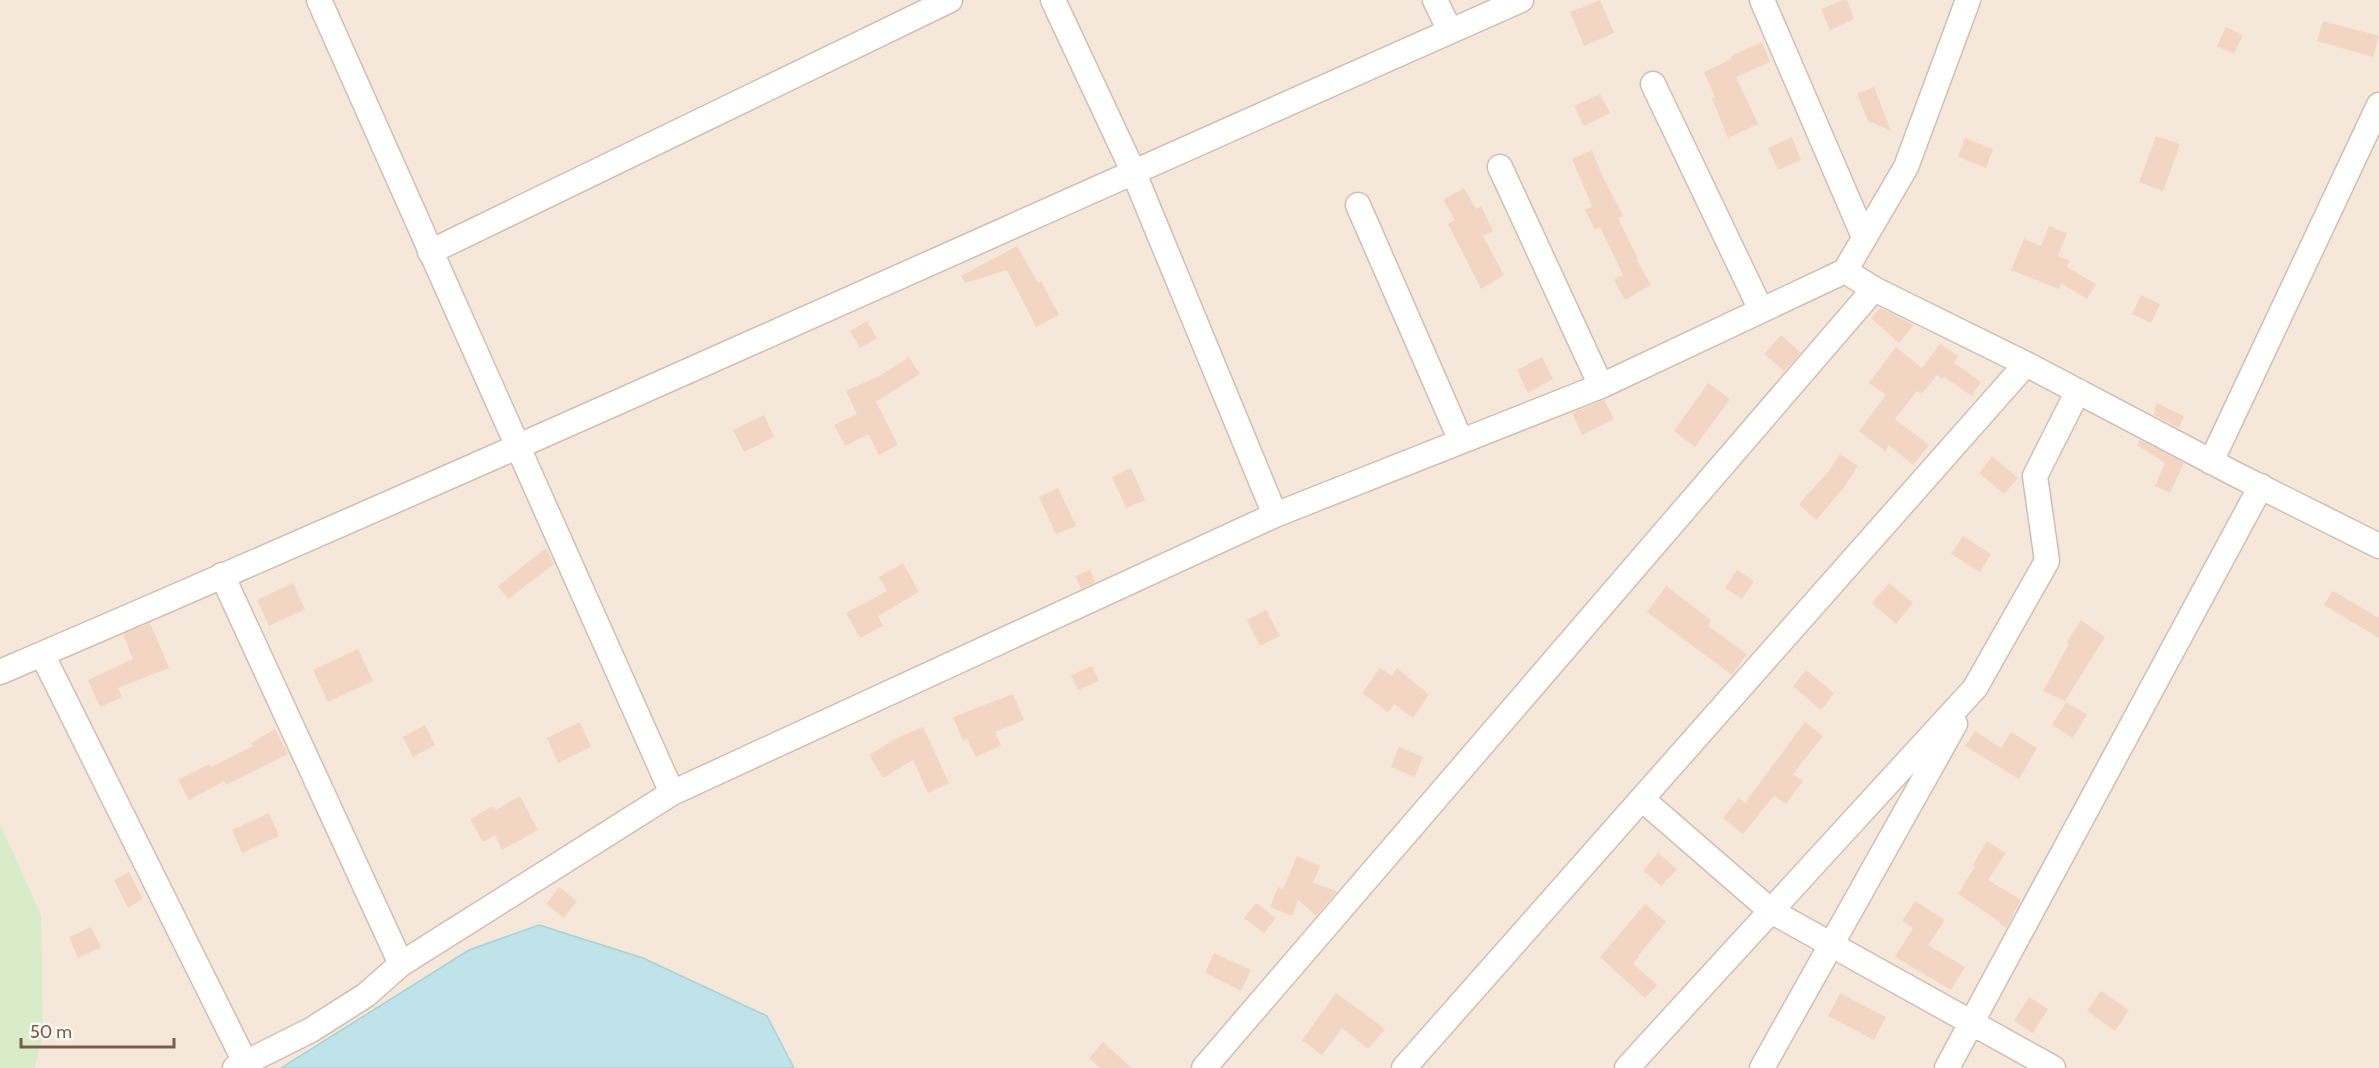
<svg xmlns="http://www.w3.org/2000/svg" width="2379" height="1068" viewBox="0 0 2379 1068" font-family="Cabin,sans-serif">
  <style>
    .residential { fill: #f5e8da }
    .green { fill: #d8ecc9 }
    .water { fill: #bfe3e8; stroke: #a5d3da; stroke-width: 1.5 }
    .building { fill: #f3d5c3 }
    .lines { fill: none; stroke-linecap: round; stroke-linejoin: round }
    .minor-casing { stroke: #d1beb0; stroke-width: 27 }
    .minor { stroke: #fff; stroke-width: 24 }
  </style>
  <rect width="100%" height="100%" fill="#fdf6ec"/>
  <!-- residential -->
  <path class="residential" d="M0,0h2379v1068h-2379z"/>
  <!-- green -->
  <path class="green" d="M0,824l41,91 2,119 -8,34h-35z"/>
  <!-- water -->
  <path class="water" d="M539,925l104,33 124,58 27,52h-513l188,-118z"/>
  <!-- building -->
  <path class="building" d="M1600,0l14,33 -30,13 -14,-34z
    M1843,0h4l7,19 -24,11 -9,-21z
    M2323,21l56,15 -6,21 -56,-16z
    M2226,27l17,8 -9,19 -17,-8z
    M1762,42l8,20 -34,15 22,47 -30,14 -16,-40 3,-1 -11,-25 28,-13 -1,-3z
    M1874,87l17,44 -23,-10 -11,-27z
    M1600,94l10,19 -26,13 -10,-20z
    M2156,136l24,8 -17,47 -24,-9z
    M1792,137l9,23 -23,10 -10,-22z
    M1965,138l28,11 -7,19 -28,-11z
    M1592,150l9,23 22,43 -5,2 20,41h-2l15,26 -26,15 -11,-20 9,-5 -23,-48 -5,3 -10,-20 7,-4 -20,-47z
    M1464,188l12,21 5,-3 12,25 -10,5 21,39 -23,14 -33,-65 7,-4 -12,-20z
    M2049,226l18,7 -9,23 12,5 -3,6 29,17 -9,15 -26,-16 -2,6 -48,-19 13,-31 17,7z
    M1017,246l21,37 3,-2 18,34 -23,12 -29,-57 -42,13 -4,-7z
    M2141,295l19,9 -9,19 -19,-9z
    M1880,308l34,17 -15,18 -28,-25z
    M867,321l10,17 -17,10 -10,-17z
    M1781,335l20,18 -17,18 -20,-17z
    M1940,344l18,12 -4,7 27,19 -9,14 -28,-19 -2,2 -5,-4 -15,19 -5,-3 -22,28 34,26 -16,20 -24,-20 -4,6 -26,-20 27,-36 -17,-12 27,-36 26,21z
    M909,357l11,17 -44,28 22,43 -19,10 -11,-21 -23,12 -11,-21 23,-11 -11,-23 35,-16z
    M1542,357l11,22 -25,14 -11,-23z
    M1708,383l22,16 -35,48 -21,-16z
    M1604,400l10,19 -32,16 -10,-22z
    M2156,403l28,13 -5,12 -25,-13z
    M764,415l10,22 -30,15 -11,-22z
    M2140,440l44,23 -14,30 -15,-7 10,-23 -28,-18z
    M1840,454l18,12 -16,24 -26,30 -17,-16 29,-32z
    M1992,456l26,22 -14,16 -25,-21z
    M1131,468l14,32 -19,8 -14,-31z
    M1058,488l18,38 -20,8 -17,-37z
    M1963,536l28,18 -11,18 -29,-18z
    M546,548l8,16 -46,35 -10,-13z
    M903,563l16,29 -41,24 5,10 -23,12 -14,-25 41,-22 -8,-14z
    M1090,570l5,12 -14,7 -6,-13z
    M1737,570l17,11 -12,18 -17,-11z
    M293,583l12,26 -36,17 -12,-26z
    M1889,583l24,20 -17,21 -24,-21z
    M1666,586l45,34 -3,6 39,28 -15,21 -85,-63z
    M2333,591l46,27v20l-55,-33z
    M1266,610l14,26 -20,10 -13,-26z
    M2081,620l24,17 -40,64 -22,-10 26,-47 -2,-2z
    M150,623l19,45 -51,20 4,9 -22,10 -12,-27 45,-21 -10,-25z
    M358,649l15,32 -45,21 -15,-32z
    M1092,666l7,15 -21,9 -7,-15z
    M1380,668l12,8 5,-8 32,27 -16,23 -19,-14 -6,8 -26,-19z
    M1806,670l28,23 -13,17 -28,-24z
    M1013,694l11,26 -29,12 6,13 -25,12 -9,-18 -4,2 -10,-24z
    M2066,702l21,12 -14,24 -21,-13z
    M580,722l11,25 -33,16 -11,-25z
    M1805,722l18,14 -30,38 10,7 -17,23 -12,-8 -31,38 -20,-16 16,-20 6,5z
    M425,725l10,20 -22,12 -10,-20z
    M923,727l26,56 -21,10 -15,-33 -30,18 -14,-23 28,-17z
    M275,729l13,25 -62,31 -2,-4 -35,19 -11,-20 31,-16 2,3 42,-21 -2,-3z
    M1975,731l26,17 10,-16 26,16 -18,31 -54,-33z
    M1399,747l24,10 -8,20 -24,-10z
    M520,796l18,34 -36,20 -7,-15 -12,7 -13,-23 23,-13 3,4z
    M269,813l10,23 -37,17 -10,-23z
    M1987,841l19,12 -18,27 33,20 -15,28 -7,-5 1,-1 -42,-28 17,-28 -2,-1z
    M1658,853l19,16 -16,17 -18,-16z
    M1297,856l23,10 -7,17 24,8 -21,25 -18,-16 -6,16 -22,-9 8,-20 5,2z
    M129,872l14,27 -15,9 -14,-28z
    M559,887l18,14 -13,17 -18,-14z
    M1915,901l30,19 -17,25 37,22 -14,23 -56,-33 18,-29 -11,-7z
    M1256,903l20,15 -12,15 -20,-15z
    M1645,904l21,18 -28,34 1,1 -6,7 24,21 -12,13 -45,-41z
    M91,927l10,20 -23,11 -9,-21z
    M1214,953l37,17 -10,21 -36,-18z
    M2101,991l28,19 -14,21 -28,-20z
    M1336,993l49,36 -17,20 -26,-21 -20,27 -20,-15z
    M1840,993l46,24 -12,23 -46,-24z
    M2029,997l19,12 -15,24 -19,-12z
    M1103,1042l29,26h-32l-11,-10z"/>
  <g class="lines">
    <defs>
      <path id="minor" d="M319,0l353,793
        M1053,0l80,171 142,344
        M1435,0l15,31
        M1762,0l102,237
        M1653,84l108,226
        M1500,167l101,219
        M1358,205l103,236
        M430,252l520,-252
        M1845,271l61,-104 62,-167
        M2211,462l168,-357
        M222,575l179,389
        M42,654l203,408
        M0,672c510,-218 1014,-448 1521,-672
        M1642,799l129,112 282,157
        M235,1068l76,-38 55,-35 35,-31 271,-171 603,-278 326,-129 244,-115 29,18 152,75 207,109 146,73
        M1204,1068l670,-779
        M1404,1068l622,-704
        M1627,1068l348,-380 72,-127 -12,-85 43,-85
        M1762,1068l193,-344
        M1947,1068l314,-582"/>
    </defs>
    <!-- minor casing -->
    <use href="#minor" class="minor-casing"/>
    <!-- minor -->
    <use href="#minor" class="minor"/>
  </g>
  <!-- scale -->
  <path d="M21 1038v9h153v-9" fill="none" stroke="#7a5c4d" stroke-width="3"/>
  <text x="30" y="1038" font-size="18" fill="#7a5c4d" stroke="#fffaf3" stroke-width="4.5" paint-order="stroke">50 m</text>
</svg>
